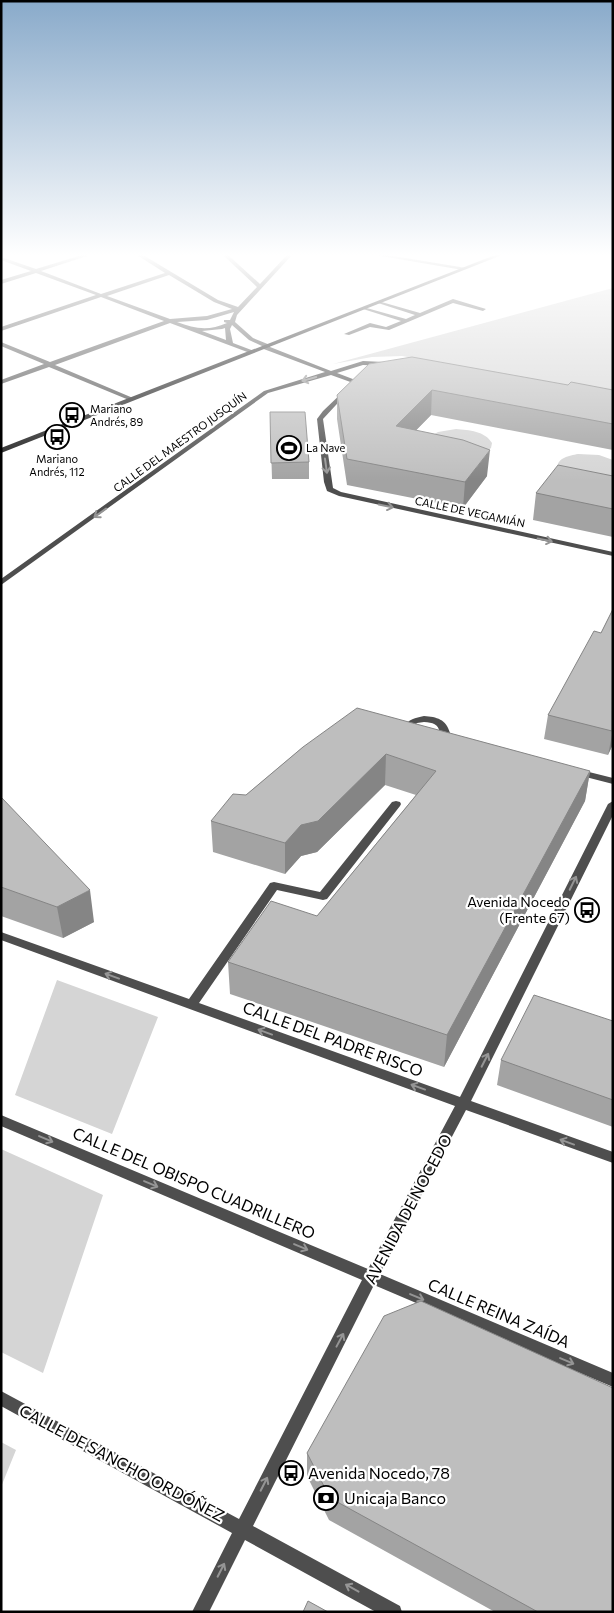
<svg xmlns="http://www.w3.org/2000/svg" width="614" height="1613" viewBox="0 0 614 1613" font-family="Commissioner,sans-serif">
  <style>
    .green { fill: #d5d5d5 }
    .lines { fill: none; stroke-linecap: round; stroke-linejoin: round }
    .street { fill: #4e4e4e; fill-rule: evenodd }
    .secondary { fill: #1b1b1b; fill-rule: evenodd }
    .wall { fill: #a3a3a3 }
    .shaded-wall { fill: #858585 }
    .building { fill: #bebebe; stroke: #858585 }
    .oneway { stroke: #959595 }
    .labels { text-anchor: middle; stroke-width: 4.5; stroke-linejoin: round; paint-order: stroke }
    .far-poi-label { font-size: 11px; fill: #000; stroke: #fff; text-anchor: start }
    .far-street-label { font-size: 11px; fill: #000; stroke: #fff }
    .poi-label { font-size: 14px; fill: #000; stroke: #fff; text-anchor: end }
    .near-street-label { font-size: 16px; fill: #000; stroke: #fff }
    .near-poi-label { font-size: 16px; fill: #000; stroke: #fff; text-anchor: start }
  </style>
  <rect width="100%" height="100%" fill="#fff"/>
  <!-- green -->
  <path class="green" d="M613,288v105l-211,-37 -30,1 -39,7z
    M456,429c13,1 29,2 36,14l-1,5 -5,4 -55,-16 7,-4z
    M578,454l21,1 14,5v21l-56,-13c1,-11 12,-12 21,-14z
    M57,980l101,37 -46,117 -97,-39z
    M1,1149l102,46 -60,178 -42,-21z
    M1,1442l15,8 -15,37z"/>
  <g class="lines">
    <!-- street -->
    <path class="street" d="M82,255h8l-49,16 60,23 64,-21 -28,-18h6l75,45 20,7 19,-20 -34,-32h5l32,29 27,-29h5l-55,60 -2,7 18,16 17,7v2l61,24 32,-10 21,1 3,2 -3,2 -21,-1 -26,8 21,8 1,1 -3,2 -25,-9 -63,18 -267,192v-6l263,-188 61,-19 -64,-24 1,-2 -13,-6 -17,-15 -2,4 3,14 21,8v2h-4l-80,-30 -115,42 78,33v2h-4l-80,-33 -48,17v-4l43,-16 -43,-18v-4l49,20 114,-41 -63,-24 -100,34v-4l95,-32 -60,-22 -35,11v-4l30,-9 -30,-11v-3l35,12zM169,275l45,27 18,7 -25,7 -37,3 -63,-23zM234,312l-4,8h-6v2l3,1c-18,8 -32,6 -50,-1l30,-2zM225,328l1,12 -24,-9 20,-2z
      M375,255h12l79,13 -3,2z
      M453,299l33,10 -3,2 -30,-8 -64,27 -19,-3 -21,8 -5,-1 26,-11 16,4 15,-6 -38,-12v-2l43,12 9,-4 -37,-12v-2l42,12z
      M346,389l2,1v2l-25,27 10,69 8,4 272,60v4l-274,-60 -12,-5 -3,-9 -7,-63 6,-8z
      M424,716c13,1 22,3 26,17 -12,14 -29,12 -43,4l-4,-10c6,-8 12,-9 21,-11zM424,722c9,1 14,1 16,11 -8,7 -16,6 -26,1l-1,-7 4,-4z
      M577,769l36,9v6l-39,-10 -2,-2 2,-2z
      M396,801l4,1 1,2 -1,2 -73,93 -4,1 -46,-10 -78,113 261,94 148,-293 5,-3v14l-142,286 142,51v11l-147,-53 -86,164 233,99v14l-239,-102 -121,241 147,80 2,6h-26l-131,-72 -36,72h-17l40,-79 -231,-127v-15l238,128 123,-239 -361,-154v-11l367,154 87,-163 -454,-166v-8l188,67 81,-116 4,-1 46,10 72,-90z"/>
    <!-- secondary -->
    <path class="secondary" d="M495,255h7l-501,198v-5z"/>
  </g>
  <!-- wall -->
  <path class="wall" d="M369,364l244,26v60l-182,-35 -15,15 71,46 -24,32 -116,-23 -10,-66v-24z
    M270,412l39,50v17h-37z
    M613,476v61l-80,-17 3,-27z
    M613,609v135l-5,11 -64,-16 4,-24 53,-82z
    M303,747l287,24 -5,30 -141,266 -214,-73 -2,-32 89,-46 99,-121 -31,-10 -68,67 -16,4 -16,18 -72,-22 -2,-31 35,-26z
    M1,797l93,125 -31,16 -62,-22z
    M613,1021v106l-116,-42 4,-25z
    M307,1453l306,159h-118l-166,-92 -22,-44z"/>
  <!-- shaded-wall -->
  <path class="shaded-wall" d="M432,390l-1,25 -36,37 1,-26z
    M490,450l-3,26 -24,32 2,-26z
    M613,730v14l-5,11z
    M386,754l-1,31 -68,67 -16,4 -16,18v-31l16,-18z
    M590,771l-5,30 -141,266 3,-32z
    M90,890l4,32 -31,16 -6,-31z"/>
  <!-- building -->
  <path class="building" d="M412,357l156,28 3,-3 42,8v34l-181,-34 -36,36 67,14 27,10 -25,32 -118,-23 -10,-64 32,-31z
    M270,412h35l4,50 -38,1z
    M558,465l55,11v33l-77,-16z
    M613,609l-1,122 -64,-16 46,-84 7,2z
    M357,708l233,63 -143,264 -219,-73 43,-61 46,15 119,-145 -50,-17 -68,67 -17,4 -16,18 -74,-22 22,-27 13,1 57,-48z
    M1,797l89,93 -33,17 -56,-20z
    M534,995l79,26v79l-112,-40z
    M421,1301l192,87v224h-75l-208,-114 -23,-45 77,-137z
    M308,1601l20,11h-25z"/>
  <!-- one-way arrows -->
  <defs><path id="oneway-shaft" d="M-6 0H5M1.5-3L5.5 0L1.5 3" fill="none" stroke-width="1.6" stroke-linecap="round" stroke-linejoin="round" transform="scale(1.25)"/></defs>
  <g class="oneway">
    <use href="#oneway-shaft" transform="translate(309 379) rotate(164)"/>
    <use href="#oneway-shaft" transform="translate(326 466) rotate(82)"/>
    <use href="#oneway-shaft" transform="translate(386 506) rotate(12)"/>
    <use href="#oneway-shaft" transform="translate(100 513) rotate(144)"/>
    <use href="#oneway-shaft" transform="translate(545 540) rotate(12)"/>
    <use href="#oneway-shaft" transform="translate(573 883) rotate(-64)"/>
    <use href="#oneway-shaft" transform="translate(112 976) rotate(-160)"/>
    <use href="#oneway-shaft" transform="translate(265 1032) rotate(-160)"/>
    <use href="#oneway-shaft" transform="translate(485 1060) rotate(-63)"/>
    <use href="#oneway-shaft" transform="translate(418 1087) rotate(-160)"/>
    <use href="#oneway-shaft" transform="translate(46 1139) rotate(23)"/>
    <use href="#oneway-shaft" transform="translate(567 1142) rotate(-160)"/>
    <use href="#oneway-shaft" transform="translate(151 1184) rotate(23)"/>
    <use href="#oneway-shaft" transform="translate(301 1247) rotate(23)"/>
    <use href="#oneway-shaft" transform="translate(417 1297) rotate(23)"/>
    <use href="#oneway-shaft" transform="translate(340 1340) rotate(-62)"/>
    <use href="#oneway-shaft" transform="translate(567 1361) rotate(23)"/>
    <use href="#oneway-shaft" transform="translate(264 1484) rotate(-63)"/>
    <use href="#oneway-shaft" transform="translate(221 1570) rotate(-63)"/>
    <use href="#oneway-shaft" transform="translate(352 1588) rotate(-151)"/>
  </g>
  <!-- sky -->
  <linearGradient id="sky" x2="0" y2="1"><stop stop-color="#89aaca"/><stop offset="0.53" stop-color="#fff"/><stop offset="1" stop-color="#fff" stop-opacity="0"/></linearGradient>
  <rect width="614" height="481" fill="url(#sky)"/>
  <!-- icons -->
  <defs>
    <symbol id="bus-ring" viewBox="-11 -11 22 22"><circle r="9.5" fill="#fff" stroke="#000" stroke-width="1.5"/><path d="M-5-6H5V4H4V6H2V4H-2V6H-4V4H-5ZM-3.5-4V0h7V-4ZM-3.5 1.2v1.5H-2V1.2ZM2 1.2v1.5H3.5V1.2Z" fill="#000"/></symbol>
    <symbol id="stadium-ring" viewBox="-11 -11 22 22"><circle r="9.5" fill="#fff" stroke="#000" stroke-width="1.5"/><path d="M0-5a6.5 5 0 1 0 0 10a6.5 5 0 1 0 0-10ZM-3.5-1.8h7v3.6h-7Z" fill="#000"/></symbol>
    <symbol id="bank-ring" viewBox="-11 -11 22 22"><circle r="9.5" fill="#fff" stroke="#000" stroke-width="1.5"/><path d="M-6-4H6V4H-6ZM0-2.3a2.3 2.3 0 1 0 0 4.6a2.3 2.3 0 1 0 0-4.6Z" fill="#000"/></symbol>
  </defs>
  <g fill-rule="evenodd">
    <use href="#bus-ring" x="58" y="401" width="28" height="28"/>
    <use href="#bus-ring" x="43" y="423" width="28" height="28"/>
    <use href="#stadium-ring" x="275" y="434" width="28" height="28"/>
    <use href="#bus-ring" x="573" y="896" width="28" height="28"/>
    <use href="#bus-ring" x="277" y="1459" width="28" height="28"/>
    <use href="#bank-ring" x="312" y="1484" width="28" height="28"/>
  </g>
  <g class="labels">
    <!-- far-poi labels -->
    <g class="far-poi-label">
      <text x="90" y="413">Mariano<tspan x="90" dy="13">Andrés, 89</tspan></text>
      <text x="306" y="452">La Nave</text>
      <text x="57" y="463" text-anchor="middle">Mariano<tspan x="57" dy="13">Andrés, 112</tspan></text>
    </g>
    <!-- far-street labels -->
    <g class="far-street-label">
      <text transform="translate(180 442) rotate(-36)" y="4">CALLE DEL MAESTRO JUSQUÍN</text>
      <text transform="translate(470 512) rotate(12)" y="4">CALLE DE VEGAMIÁN</text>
    </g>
    <!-- poi labels -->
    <g class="poi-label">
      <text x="570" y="907">Avenida Nocedo<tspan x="570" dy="16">(Frente 67)</tspan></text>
    </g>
    <!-- near-street labels -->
    <g class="near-street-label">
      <text transform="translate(333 1039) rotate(20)" y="6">CALLE DEL PADRE RISCO</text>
      <text transform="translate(194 1183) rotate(23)" y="6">CALLE DEL OBISPO CUADRILLERO</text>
      <text transform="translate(408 1209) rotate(-62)" y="6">AVENIDA DE NOCEDO</text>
      <text transform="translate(499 1313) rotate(23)" y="6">CALLE REINA ZAÍDA</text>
      <text transform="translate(122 1463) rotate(28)" y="6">CALLE DE SANCHO ORDÓÑEZ</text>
    </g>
    <!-- near-poi labels -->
    <g class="near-poi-label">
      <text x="308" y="1479">Avenida Nocedo, 78</text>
      <text x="344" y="1504">Unicaja Banco</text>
    </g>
  </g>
  <!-- border -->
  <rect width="614" height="1613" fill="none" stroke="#000000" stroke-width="5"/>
</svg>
